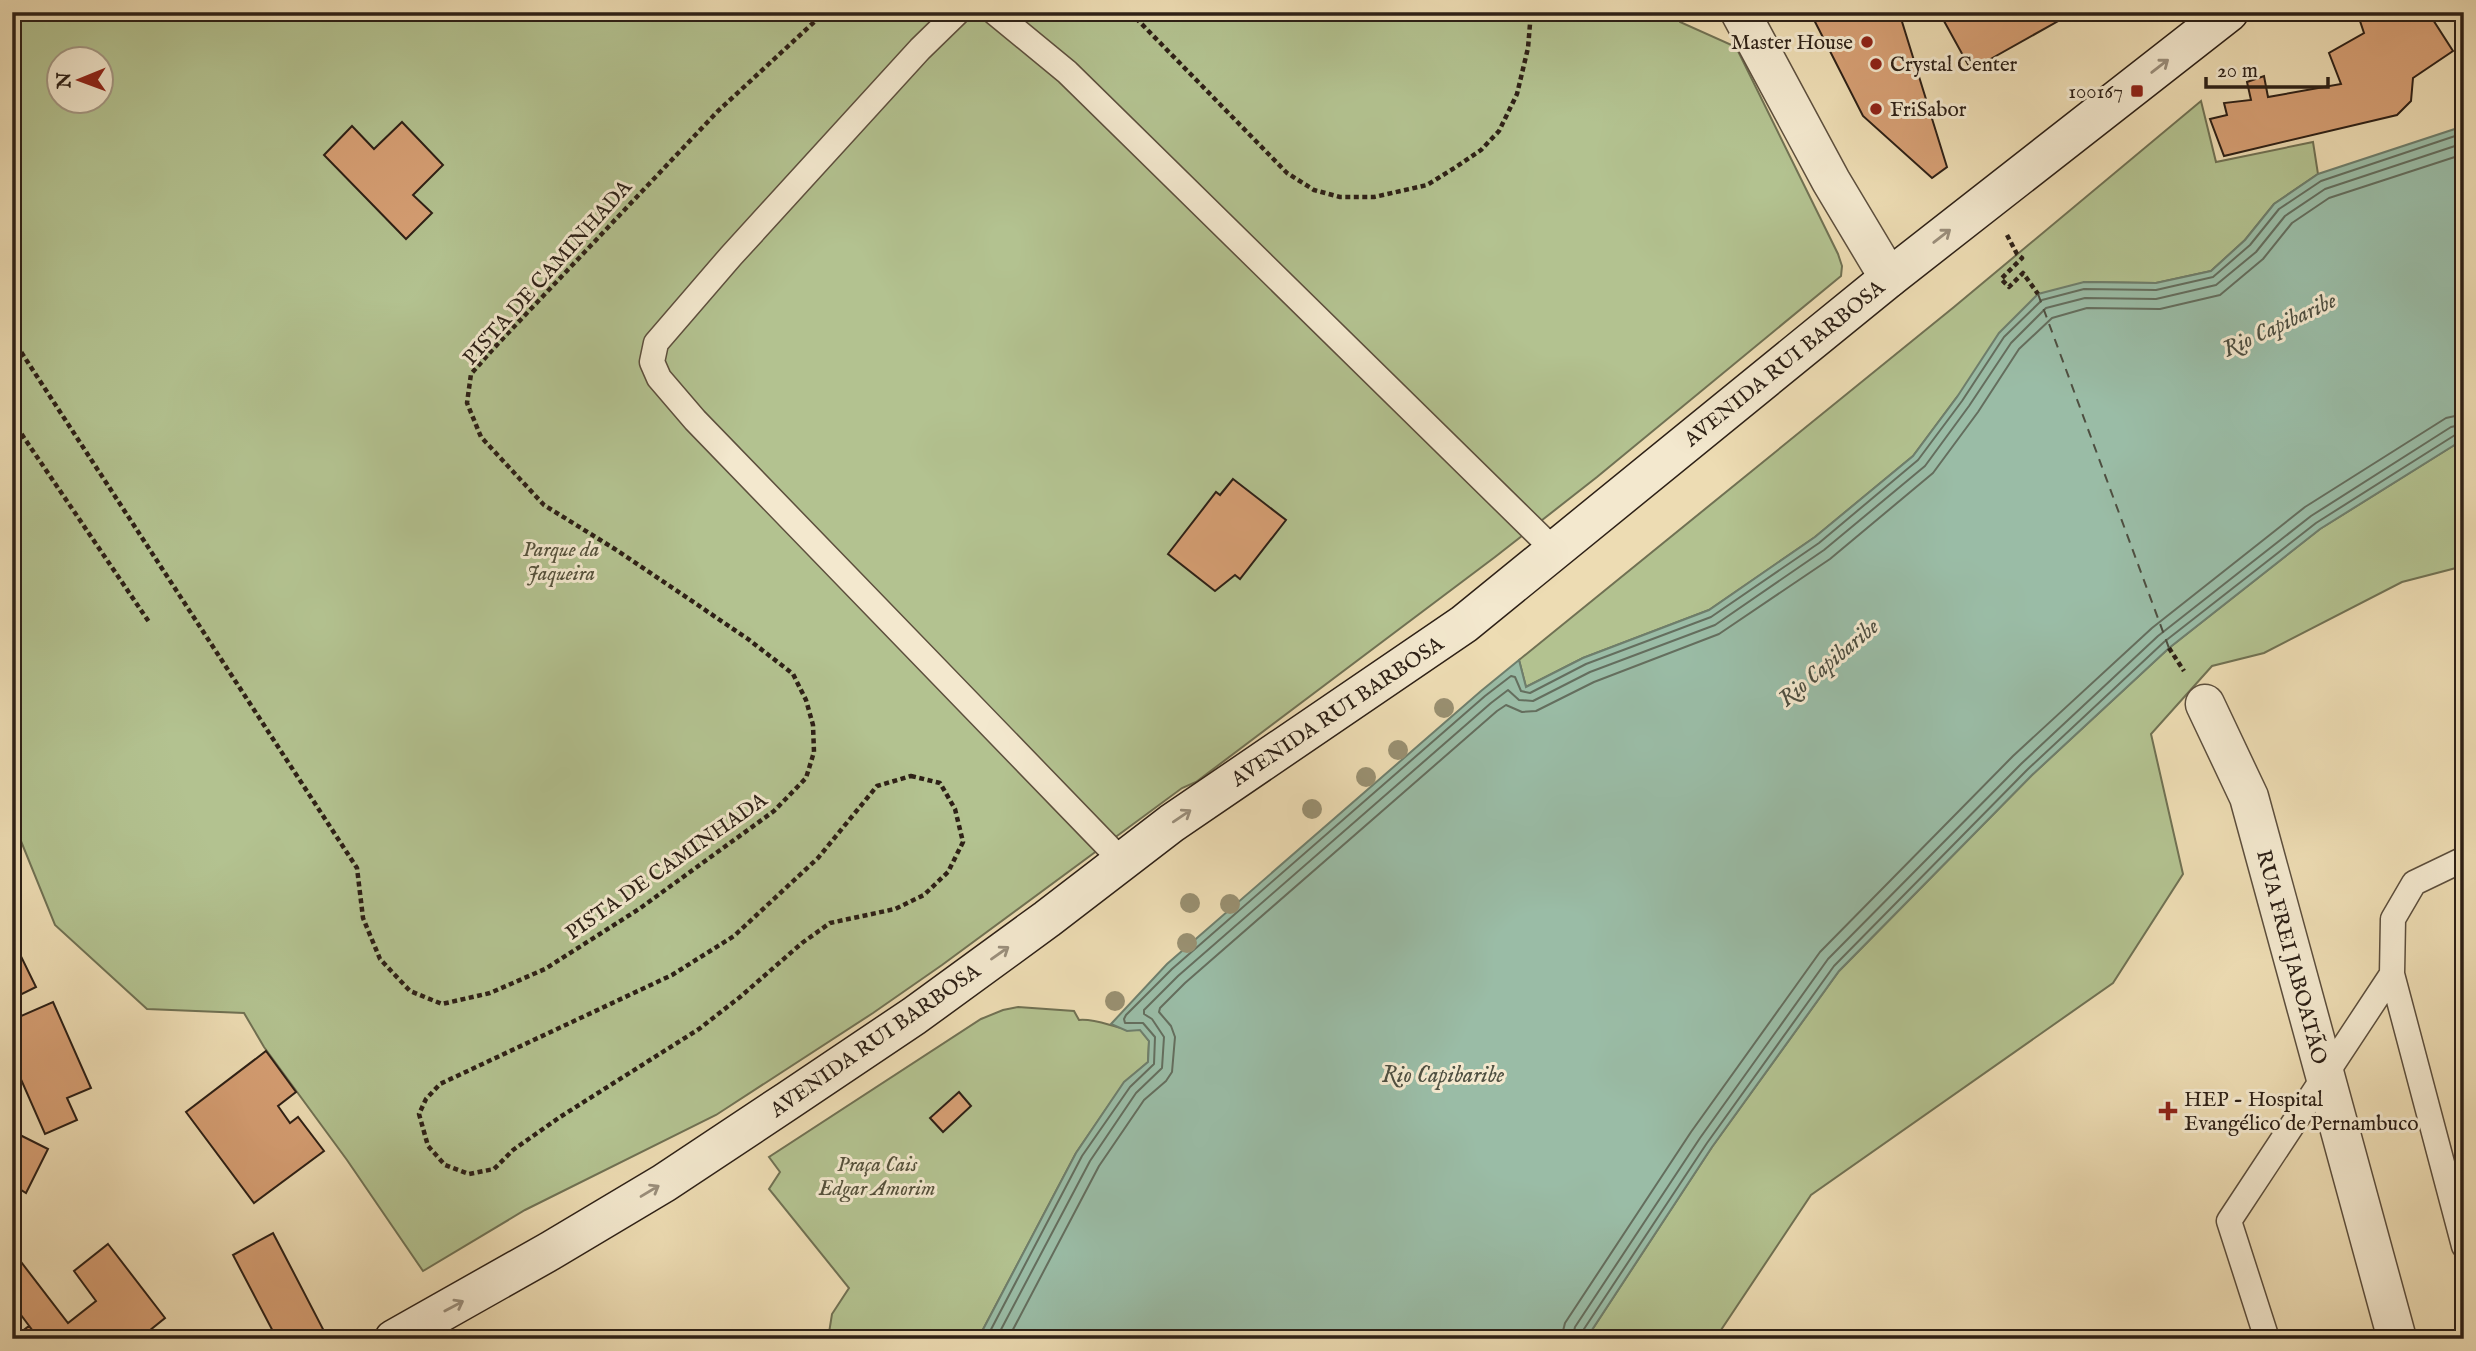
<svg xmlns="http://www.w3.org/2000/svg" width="2476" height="1351" viewBox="0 0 2476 1351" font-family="'IM FELL English',serif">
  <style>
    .green { fill: #b3c290; stroke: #707153; stroke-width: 2; fill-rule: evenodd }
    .water { fill: #9abca6; stroke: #6e7e6c; stroke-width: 2 }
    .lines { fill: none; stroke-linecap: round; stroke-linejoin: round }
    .shore { stroke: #646e5e; stroke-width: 2 }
    .ferry { stroke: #4e4f41; stroke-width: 2; stroke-dasharray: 9 7; stroke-linecap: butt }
    .building { fill: #d69f74; stroke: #2d2016; stroke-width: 2 }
    .service-casing { stroke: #5d4f3d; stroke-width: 27 }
    .minor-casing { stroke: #5d4f3d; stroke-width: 41 }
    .tertiary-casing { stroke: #5d4f3d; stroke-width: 41 }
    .secondary-casing { stroke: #2d2016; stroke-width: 41 }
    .path { stroke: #2d2016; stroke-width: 4.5; stroke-dasharray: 5 3.5; stroke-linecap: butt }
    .service { stroke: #f3e8ce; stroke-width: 24 }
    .minor { stroke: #f3e8ce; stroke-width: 38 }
    .tertiary { stroke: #f3e8ce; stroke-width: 38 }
    .secondary { stroke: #f3e8ce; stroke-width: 38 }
    .tree { fill: #999071 }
    .oneway { stroke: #9a8e7b }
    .poi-dot { fill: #8f2418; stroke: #f3e8ce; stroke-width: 2.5 }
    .labels { text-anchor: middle; stroke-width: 6; stroke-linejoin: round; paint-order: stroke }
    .poi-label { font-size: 21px; fill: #2d2016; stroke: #f3e8ce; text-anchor: start }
    .street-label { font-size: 21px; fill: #2d2016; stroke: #f3e8ce }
    .park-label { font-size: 21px; font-style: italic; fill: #55513b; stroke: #f3e8ce }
    .water-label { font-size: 23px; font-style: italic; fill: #4e4f41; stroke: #f3e8ce }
  </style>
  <rect width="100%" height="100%" fill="#eddcb3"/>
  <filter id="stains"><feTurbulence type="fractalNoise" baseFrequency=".00286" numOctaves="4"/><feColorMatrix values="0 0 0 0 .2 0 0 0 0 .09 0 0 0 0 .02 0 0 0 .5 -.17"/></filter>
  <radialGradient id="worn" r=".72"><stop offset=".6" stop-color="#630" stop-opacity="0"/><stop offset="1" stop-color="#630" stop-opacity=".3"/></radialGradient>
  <!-- green -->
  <path class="green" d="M12,12h1663l5,10 56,25 102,207 4,12 -1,10 -244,201 -102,80 -299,225 -14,6 -240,177 -69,48 -157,102 -191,95 -102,61 -76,-111 -83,-113 -20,-34 -97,-4 -92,-84 -43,-106zM60,60h42v42h-42z
    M2201,101l15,61 97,-20 5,32 -44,30 -29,36 -34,31 -55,12 -72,-1 -127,115 -44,59 -98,81 -106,73 -126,48 -57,29 -7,-27 435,-353z
    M2464,439v122l-8,7 -54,14 -138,71 -52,13 -61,68 32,140 -70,109 -302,212 -96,144h-129l126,-192 127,-176 193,-196 137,-127 151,-119z
    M1018,1007l56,4 5,9c22,-2 40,12 61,9l9,12 -1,21 -24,21 -48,70 -98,186h-150l4,-25 17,-26 -80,-99 11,-17 -11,-15 212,-138 22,-9z"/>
  <!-- water -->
  <path class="water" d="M2464,126v313l-144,90 -151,119 -137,127 -193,196 -127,176 -126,192h-608l98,-186 48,-71 24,-20 1,-21 -9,-11 -13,1 -16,-7 56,-60 314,-273 38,-31 7,27 57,-29 126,-48 106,-73 98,-81 44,-59 42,-64 39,-39 46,-12 72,1 55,-12 34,-31 29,-36 44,-30z"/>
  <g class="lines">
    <!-- shore -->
    <path class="shore" d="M986,1339l96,-183 48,-69 24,-23 1,-27 -12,-14h-18l-1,-4 2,-4 46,-46 313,-273 26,-20 4,1 6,14 9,2 56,-29 125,-47 108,-74 99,-83 44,-59 42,-64 38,-37 42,-11 72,1 57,-13 37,-32 29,-36 42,-28 143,-48
      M996,1339l94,-178 46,-68 26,-25 2,-31 -12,-18 -8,-5v-4l34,-34 313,-273 17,-13 11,10 14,1 57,-29 125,-47 109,-75 101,-84 44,-60 42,-63 35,-35 39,-10 71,1 60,-14 40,-33 29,-36 40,-27 139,-46
      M1008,1339l91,-173 45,-66 22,-19 6,-9 3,-35 -4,-11 -12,-14 1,-4 25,-25 312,-272 9,-6 16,7 14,-1 58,-29 125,-48 111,-75 103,-86 45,-61 41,-63 33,-31 35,-10 73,1 60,-14 43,-36 29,-36 37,-25 135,-44
      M1561,1339l4,-16 126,-191 129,-180 193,-196 139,-128 153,-121 141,-89 18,-4
      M1572,1339l3,-12 125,-189 128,-179 193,-195 137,-128 153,-120 140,-89 13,-3
      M1581,1339l1,-7 125,-189 127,-177 193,-196 137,-128 152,-119 139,-88 9,-2"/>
    <!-- ferry -->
    <path class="ferry" d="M2038,294l131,354"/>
  </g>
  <!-- building -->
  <path class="building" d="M1810,12h89l48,155 -15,11 -69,-62z
    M1939,12h128l2,3 -98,55z
    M2357,12h71l25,39 -40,27 -2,23 -14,14 -173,41 -14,-37 17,-4 -3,-12 27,-3 -4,-18 17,-6 4,21 73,-13 -12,-31 35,-20z
    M402,122l41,43 -30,30 19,18 -26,26 -82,-84 28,-29 22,23z
    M1233,479l53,41 -46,59 -5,-4 -20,16 -47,-37 48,-62 4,3z
    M12,938l24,49 -24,12z
    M53,1002l38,86 -24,10 10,22 -32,14 -33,-75v-39z
    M266,1051l30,41 -18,14 12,17 8,-6 26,34 -70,52 -68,-91z
    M959,1092l12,14 -28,26 -13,-14z
    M12,1131l36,18 -22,44 -5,-3 -4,7 -5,-3z
    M273,1233l51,98 -14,8h-33l-44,-84z
    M108,1244l57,74 -26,21h-100l-27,-36v-40l6,-5 50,65 28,-22 -22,-30z
    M29,1326l10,13h-27z"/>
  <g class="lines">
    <defs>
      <path id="service" d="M958,12l-38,37 -189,207 -75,87 -4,19 7,16 36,42 427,441
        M994,12l73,60 486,477
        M2464,859l-50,24 -21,36 -1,55 72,272
        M2267,1339l-38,-118 163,-247"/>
      <path id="minor" d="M2205,704l44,93 148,542"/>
      <path id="tertiary" d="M1740,12l91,169 58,97"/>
      <path id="secondary" d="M394,1339l156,-88 114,-68 125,-83 125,-84 133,-97 125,-96 292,-199 425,-346 340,-266"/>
    </defs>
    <!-- service casing -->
    <use href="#service" class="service-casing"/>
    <!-- minor casing -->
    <use href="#minor" class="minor-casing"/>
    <!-- tertiary casing -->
    <use href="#tertiary" class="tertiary-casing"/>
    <!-- secondary casing -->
    <use href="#secondary" class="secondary-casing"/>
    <!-- path -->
    <path class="path" d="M1130,12l157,161 27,17 26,7h34l53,-12 29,-18 25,-17 18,-19 18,-37 11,-46 3,-36
      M2007,235l10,19 5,4 -21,21 8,8 14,-14 15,21
      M12,338l345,530 6,50 17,41 30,32 32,13 48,-11 55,-24 94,-60 135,-98 32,-33 8,-26 -1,-27 -7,-25 -13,-26 -45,-35 -130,-88 -74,-46 -63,-68 -14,-34 4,-29 22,-25 225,-238 107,-99
      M12,420l137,202
      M2169,648l15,23
      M911,776l29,7 15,26 8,33 -15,30 -24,23 -29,14 -65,14 -28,20 -62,54 -41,32 -139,88 -47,33 -19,19 -25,5 -24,-9 -17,-19 -9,-32 7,-15 14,-15 232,-109 62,-39 84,-78 59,-72z"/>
    <!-- service -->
    <use href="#service" class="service"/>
    <!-- minor -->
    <use href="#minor" class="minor"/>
    <!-- tertiary -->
    <use href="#tertiary" class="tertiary"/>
    <!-- secondary -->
    <use href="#secondary" class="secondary"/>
  </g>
  <!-- trees -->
  <g class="tree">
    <circle cx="1444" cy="708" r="10"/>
    <circle cx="1398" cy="750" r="10"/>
    <circle cx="1366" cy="777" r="10"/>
    <circle cx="1312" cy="809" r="10"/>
    <circle cx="1190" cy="903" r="10"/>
    <circle cx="1230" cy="904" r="10"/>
    <circle cx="1187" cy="943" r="10"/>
    <circle cx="1115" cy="1001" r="10"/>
  </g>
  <!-- one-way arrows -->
  <defs><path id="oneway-shaft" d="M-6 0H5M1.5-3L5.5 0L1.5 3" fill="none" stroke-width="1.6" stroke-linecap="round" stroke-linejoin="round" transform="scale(1.75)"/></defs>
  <g class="oneway">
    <use href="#oneway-shaft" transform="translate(2160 66) rotate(-38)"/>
    <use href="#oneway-shaft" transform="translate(1942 236) rotate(-38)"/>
    <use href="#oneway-shaft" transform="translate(1182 816) rotate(-34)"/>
    <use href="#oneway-shaft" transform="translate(1000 953) rotate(-35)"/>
    <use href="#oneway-shaft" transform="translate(650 1191) rotate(-31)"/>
    <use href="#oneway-shaft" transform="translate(454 1306) rotate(-28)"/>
  </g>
  <!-- markers -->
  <g class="poi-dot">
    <circle cx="1867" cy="42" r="7"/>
    <circle cx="1876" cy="64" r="7"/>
    <rect x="2130" y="84" width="14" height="14" rx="3.5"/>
    <circle cx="1876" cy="109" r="7"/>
    <path d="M2164.5 1100.5h7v7h7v7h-7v7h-7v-7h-7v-7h7z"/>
  </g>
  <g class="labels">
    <!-- poi labels -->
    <g class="poi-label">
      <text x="1853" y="49" text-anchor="end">Master House</text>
      <text x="1890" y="71">Crystal Center</text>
      <text x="2123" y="98" text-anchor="end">100167</text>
      <text x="1890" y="116">FriSabor</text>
      <text x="2184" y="1106">HEP - Hospital<tspan x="2184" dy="24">Evangélico de Pernambuco</tspan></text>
    </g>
    <!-- street labels -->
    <g class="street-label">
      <text transform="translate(547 272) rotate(-48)" y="7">PISTA DE CAMINHADA</text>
      <text transform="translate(1784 363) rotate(-39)" y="7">AVENIDA RUI BARBOSA</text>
      <text transform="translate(1337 711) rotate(-34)" y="7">AVENIDA RUI BARBOSA</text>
      <text transform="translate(666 866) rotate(-35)" y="7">PISTA DE CAMINHADA</text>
      <text transform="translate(2292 957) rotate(75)" y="7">RUA FREI JABOATÃO</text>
      <text transform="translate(875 1040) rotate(-35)" y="7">AVENIDA RUI BARBOSA</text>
    </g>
    <!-- park labels -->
    <g class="park-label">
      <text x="561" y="556">Parque da<tspan x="561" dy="24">Jaqueira</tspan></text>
      <text x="877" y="1171">Praça Cais<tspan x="877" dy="24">Edgar Amorim</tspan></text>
    </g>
    <!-- water labels -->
    <g class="water-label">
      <text transform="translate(2279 324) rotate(-25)" y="8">Rio Capibaribe</text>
      <text transform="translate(1828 662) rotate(-40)" y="8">Rio Capibaribe</text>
      <text x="1443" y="1082">Rio Capibaribe</text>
    </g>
  </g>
  <!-- margin -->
  <rect width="2476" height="1351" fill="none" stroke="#eddcb3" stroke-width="42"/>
  <rect x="14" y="14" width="2448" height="1323" fill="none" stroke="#2d2016" stroke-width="3.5"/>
  <rect x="21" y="21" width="2434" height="1309" fill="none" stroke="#2d2016" stroke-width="2"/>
  <!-- north arrow -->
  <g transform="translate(80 80) rotate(269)"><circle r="33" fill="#f3e8ce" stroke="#a49884" stroke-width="2"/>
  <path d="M0-5L12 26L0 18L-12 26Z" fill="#8f2418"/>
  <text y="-10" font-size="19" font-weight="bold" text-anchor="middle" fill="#2d2016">N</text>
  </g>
  <!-- scale -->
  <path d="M2206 77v10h122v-10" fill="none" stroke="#2d2016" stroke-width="3.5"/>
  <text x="2217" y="77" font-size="21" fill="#2d2016" stroke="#f3e8ce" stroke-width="5" paint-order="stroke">20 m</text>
  <rect width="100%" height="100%" filter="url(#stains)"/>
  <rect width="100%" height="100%" fill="url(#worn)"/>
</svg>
